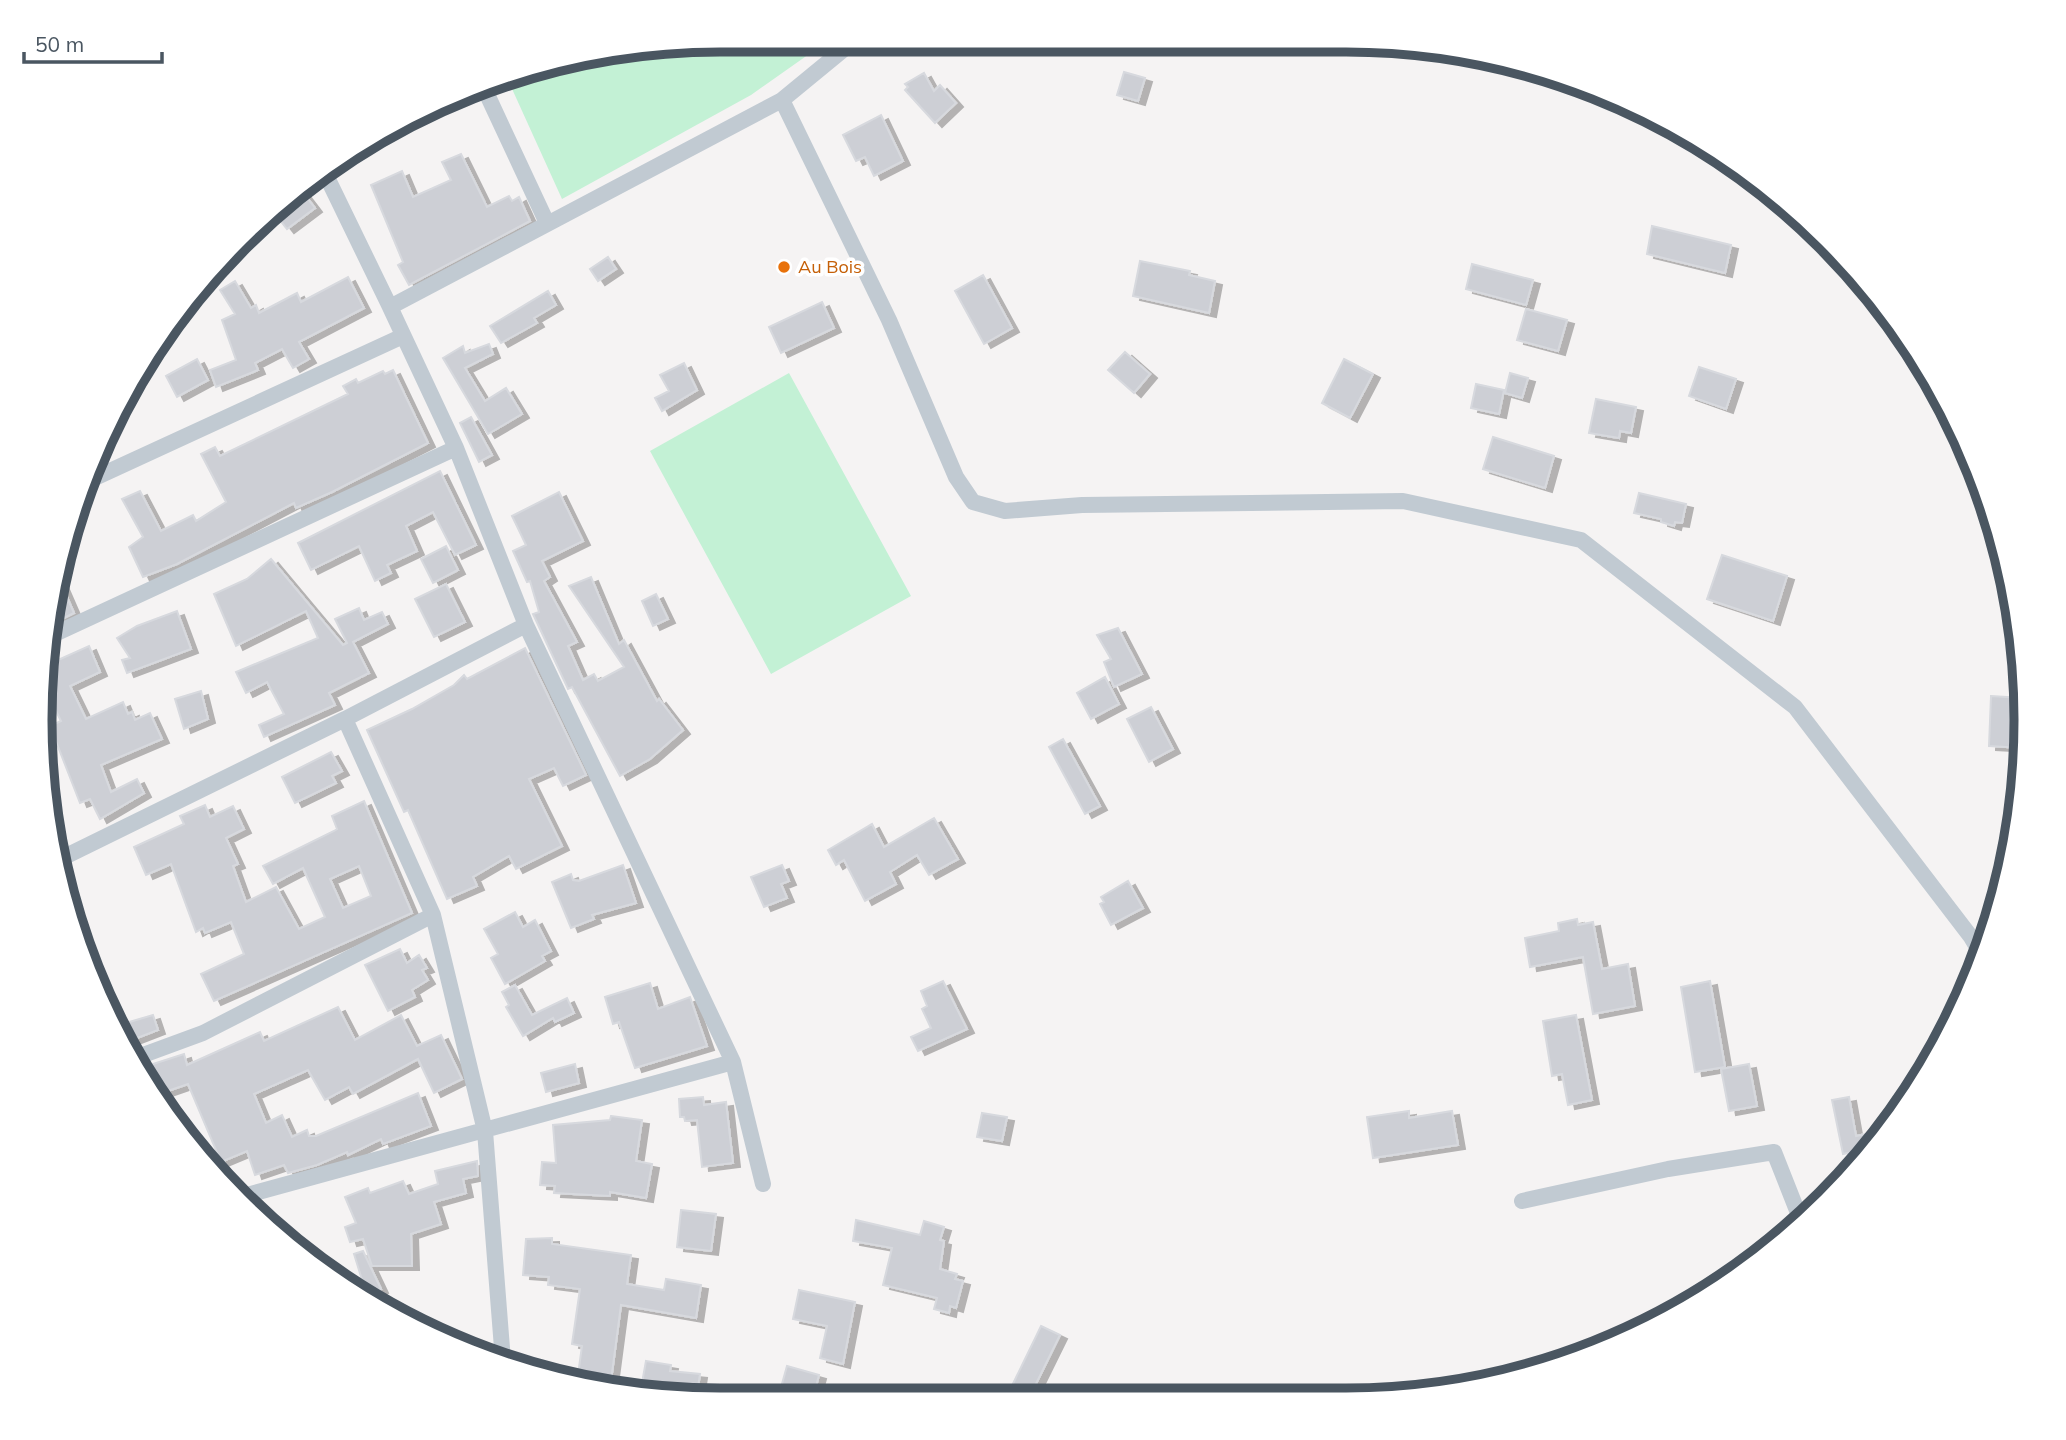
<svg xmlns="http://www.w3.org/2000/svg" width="2066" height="1440" viewBox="0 0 2066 1440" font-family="Mulish,sans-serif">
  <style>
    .green { fill: #c3f1d5 }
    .building { fill: #cdcfd5; stroke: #d7d9de; stroke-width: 2; fill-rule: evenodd; filter: url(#shadow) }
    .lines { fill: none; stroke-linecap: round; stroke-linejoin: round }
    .minor { stroke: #c1cad2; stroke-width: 16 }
    .food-dot { fill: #e8710a; stroke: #fff; stroke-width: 2.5 }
    .labels { text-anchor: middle; stroke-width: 7; stroke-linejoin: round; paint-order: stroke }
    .food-label { font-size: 18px; fill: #c56008; stroke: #fff; text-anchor: start }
    .rim { fill: none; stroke: #4a5661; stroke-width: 9 }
  </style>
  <defs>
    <filter id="shadow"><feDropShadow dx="7" dy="4" stdDeviation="0" flood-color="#0004"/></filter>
  </defs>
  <rect width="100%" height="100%" fill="#f5f3f3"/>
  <!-- green -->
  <path class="green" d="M720,40h109l-78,55 -189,104 -54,-119 36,-16z
    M789,373l122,223 -140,78 -121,-223z"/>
  <!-- building -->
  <path class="building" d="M1124,72l21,6 -7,23 -21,-6z
    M924,73l10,18 6,-6 16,18 -21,20 -30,-33 3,-3 -3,-3z
    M881,115l22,46 -29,15 -9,-19 -9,4 -13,-26z
    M461,154l26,53 22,-11 3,5 7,-4 11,24 -121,64 -11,-20 5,-3 -32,-77 31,-14 11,26 38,-17 -9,-18z
    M302,191l13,17 -28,21 -12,-15z
    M1652,226l79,19 -6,28 -78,-19z
    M608,257l8,12 -18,12 -8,-12z
    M1140,261l50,10 -1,4 26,6 -6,32 -76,-17z
    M1472,264l61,16 -7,25 -60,-16z
    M983,275l29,53 -28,16 -29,-53z
    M348,277l16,31 -65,34 10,17 -16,9 -11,-19 -27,14 3,7 -42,17 -6,-17 26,-10 -14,-40 13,-6 -15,-24 15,-9 16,27 5,-3 3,8 38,-20 4,9z
    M548,291l8,14 -22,13 3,5 -36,20 -11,-17z
    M822,302l12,26 -53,25 -12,-26z
    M1526,309l41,11 -9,31 -41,-11z
    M489,344l4,10 -28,14 20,33 21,-13 16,26 -34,20 -45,-76 20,-12 2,7z
    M1125,352l25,22 -16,19 -26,-23z
    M197,359l11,21 -31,17 -11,-21z
    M1344,359l29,15 -23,44 -28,-15z
    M684,363l13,27 -35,21 -7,-13 14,-7 -9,-16z
    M1699,367l37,12 -10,30 -37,-13z
    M393,370l35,73 -96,49 -36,16 -2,-5 -117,61 -34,13 -14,-30 14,-10 -21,-38 18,-8 21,40 32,-16 3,6 30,-19 -25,-48 14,-7 5,9 128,-62 -5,-8 13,-7 2,4 25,-12 2,3z
    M1510,373l18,5 -6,20 -17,-5z
    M1476,384l28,6 -5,24 -28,-6z
    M1596,399l40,8 -5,26 -11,-2 -1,7 -30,-5z
    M471,417l21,38 -13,7 -19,-39z
    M1493,437l61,19 -9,32 -62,-19z
    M440,471l36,74 -21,10 -22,-43 -27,14 11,25 -30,14 4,8 -16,8 -16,-35 -48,24 -13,-27z
    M559,492l24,49 -41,20 8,16 -6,4 33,61 -9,4 15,34 11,-6 4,7 26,-14 -55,-81 22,-9 28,67 5,-4 33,61 2,-2 24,31 -33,29 -30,17 -48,-89 -4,2 -35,-75 6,-2 -9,-31 -3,1 -14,-31 13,-6 -14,-29z
    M1639,493l47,11 -4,19 -7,-1 -1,4 -13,-4v-3l-27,-6z
    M446,546l12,24 -25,13 -12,-24z
    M1722,555l65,21 -14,45 -66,-22z
    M271,559l72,86 4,-2 -12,-24 24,-11 5,12 18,-8 6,12 -35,18 16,31 -40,20 6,12 -71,32 -5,-12 25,-11 -17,-32 -21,11 -10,-21 82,-34 -12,-27 -70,35 -22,-52 33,-15z
    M60,581l14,32 -26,13 5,-20z
    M446,584l19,38 -31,15 -19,-38z
    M656,594l12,25 -15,7 -11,-25z
    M177,611l14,38 -64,24 -5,-13 8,-2 -13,-20 20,-12z
    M1118,628l24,46 -28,13 -10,-25 7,-3 -14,-24z
    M89,646l11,26 -30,14 16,33 37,-17 5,12 4,-2 3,8 15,-7 12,26 -61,26 10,27 26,-13 7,14 -44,26 -10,-20 -10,4 -30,-77 11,-5 -13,-26 -1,-30z
    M525,648l61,127 -23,11 -9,-18 -25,11 33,67 -46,23 -7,-13 -36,21 4,9 -30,13 -39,-89 -4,2 -37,-82 45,-21 42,-24 10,-10 3,4z
    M1105,677l14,27 -28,15 -14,-26z
    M201,691l7,28 -24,10 -9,-30z
    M1991,696l31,2 1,50 -34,-2z
    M1151,707l22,42 -24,13 -22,-43z
    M1063,739l37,67 -15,8 -36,-67z
    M331,752l11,19 -10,5 4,7 -41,20 -13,-26z
    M364,801l48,112 -198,88 -13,-27 43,-20 -13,-32 -26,11 -2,-5 -7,4 -25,-68 -25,11 -12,-28 50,-23 -4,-8 25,-11 5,12 23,-11 11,23 -18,9 12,26 -5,2 13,36 30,-15 23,42 26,-12 -22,-49 -30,16 -10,-18 71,-35 3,-2 -5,-13zM359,866l12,30 -28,12 -13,-29z
    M934,818l24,41 -29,16 -12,-20 -27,17 6,12 -31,17 -21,-41 -8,5 -8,-15 44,-26 12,23z
    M623,865l13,38 -44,12 2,4 -23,9 -19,-46 19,-8 2,6 6,1z
    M782,865l7,16 -8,3 6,14 -23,9 -13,-30z
    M1128,881l15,27 -32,17 -11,-21 4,-2 -3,-5z
    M515,912l8,15 12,-7 16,31 -9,5 3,5 -40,23 -14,-26 7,-4 -14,-25z
    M1577,919l1,6 15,-3 9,47 26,-5 7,42 -42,8 -10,-57 -53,10 -5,-29 34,-7 -1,-8z
    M400,949l7,14 12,-8 8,13 -5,2 6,10 -16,10 3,7 -27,14 -23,-46z
    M943,981l24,48 -49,22 -7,-14 20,-9 -9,-19 5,-3 -6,-15z
    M1710,981l15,86 -30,5 -14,-85z
    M650,983l8,26 32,-12 17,49 -72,22 -16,-46 -6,2 -8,-27z
    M515,985l17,30 35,-17 7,15 -19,9 -2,-4 -30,18 -17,-29 3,-2 -7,-13z
    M338,1007l17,33 46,-25 16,31 24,-11 21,44 -28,14 -16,-34 -65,35 -4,-7 -24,13 -17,-30 -54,24 12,29 16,-8 10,22 15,-7 2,6h7l102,-43 13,33 -48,18 -2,-5 -33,16 -1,-3 -30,13 -29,8 -4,-8 -29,10 -8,-24 -26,11 -33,-78 -29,10 -7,-11 -5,-17 37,-12 3,11 73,-33 4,9z
    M153,1015l5,15 -26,10 -6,-17z
    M1576,1015l16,85 -24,5 -6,-31 -10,2 -9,-55z
    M575,1064l4,19 -33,9 -5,-19z
    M1749,1064l8,42 -28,5 -8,-42z
    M703,1097l1,8 22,-3 7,61 -31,4 -5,-47 -12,1 -1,-4h-4l-1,-18z
    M1849,1097l7,39 31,-6 -15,18 -29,6 -11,-54z
    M1409,1111v7l43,-7 6,34 -85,13 -6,-41z
    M982,1113l25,4 -5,24 -25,-4z
    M611,1116l31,4 -6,41 16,3 -6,34 -36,-6v4l-56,-3 1,-7 -15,-1 2,-23 14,1 -3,-38 57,-5z
    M477,1161l1,15 -15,3 3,14 -32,9 7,22 -30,10 1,32h-40l-9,-27 -13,3 -5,-15 11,-4 -11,-26 23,-9 2,5 33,-12 6,13 29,-10 -3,-13z
    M681,1210l35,4 -5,37 -34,-4z
    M856,1220l64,15 4,-14 20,6 -4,13 4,1 -4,28 17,5 -2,5 8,2 -7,27 -6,-2 -1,7 -15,-4 3,-11 -54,-13 9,-37 -39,-7z
    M552,1238v6l79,11 -4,29 37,6 2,-11 35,6 -5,33 -75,-13 -11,83 -33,-6 5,-36 -10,-2 8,-55 -32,-4 1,-8 -26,-2 3,-36z
    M363,1251l18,38 -14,7 -13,-42z
    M799,1290l56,12 -12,62 -23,-6 7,-32 -34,-7z
    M1041,1326l19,9 -30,61h-23z
    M646,1361l25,4 -1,6 30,3 -3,20 -55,-11z
    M787,1366l32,9 -6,23h-35z"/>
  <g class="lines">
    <!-- minor -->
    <path class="minor" d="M485,90l62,133
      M782,100l107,220 67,157 17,25 32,9 77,-6 321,-4 178,39 214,167 176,230 10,17
      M324,171l66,136
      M86,482l317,-146
      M526,625l207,437 30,122
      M46,638l410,-190
      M56,861l289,-142
      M433,915l52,216 18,230
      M135,1058l68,-25 230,-118 -88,-196 181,-94 -70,-177 -66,-141 392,-207 73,-60
      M240,1197l493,-135
      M1522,1201l146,-32 106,-17 28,71"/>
  </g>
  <!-- markers -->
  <circle class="food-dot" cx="784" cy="267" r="7"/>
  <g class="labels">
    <!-- food labels -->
    <g class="food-label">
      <text x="798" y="273">Au Bois</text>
    </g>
  </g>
  <!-- crop -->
  <path d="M0 0H2066V1440H0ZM720 52H1346A668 668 0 0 1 2014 720V720A668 668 0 0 1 1346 1388H720A668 668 0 0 1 52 720V720A668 668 0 0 1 720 52Z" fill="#fff" fill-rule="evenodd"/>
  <path class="rim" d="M720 52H1346A668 668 0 0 1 2014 720V720A668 668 0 0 1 1346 1388H720A668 668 0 0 1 52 720V720A668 668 0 0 1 720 52Z"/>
  <!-- scale -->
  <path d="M24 52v10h138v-10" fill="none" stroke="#4a5661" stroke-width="3.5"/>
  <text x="35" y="52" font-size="21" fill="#4a5661" stroke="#ffffff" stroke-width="5" paint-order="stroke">50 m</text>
</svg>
